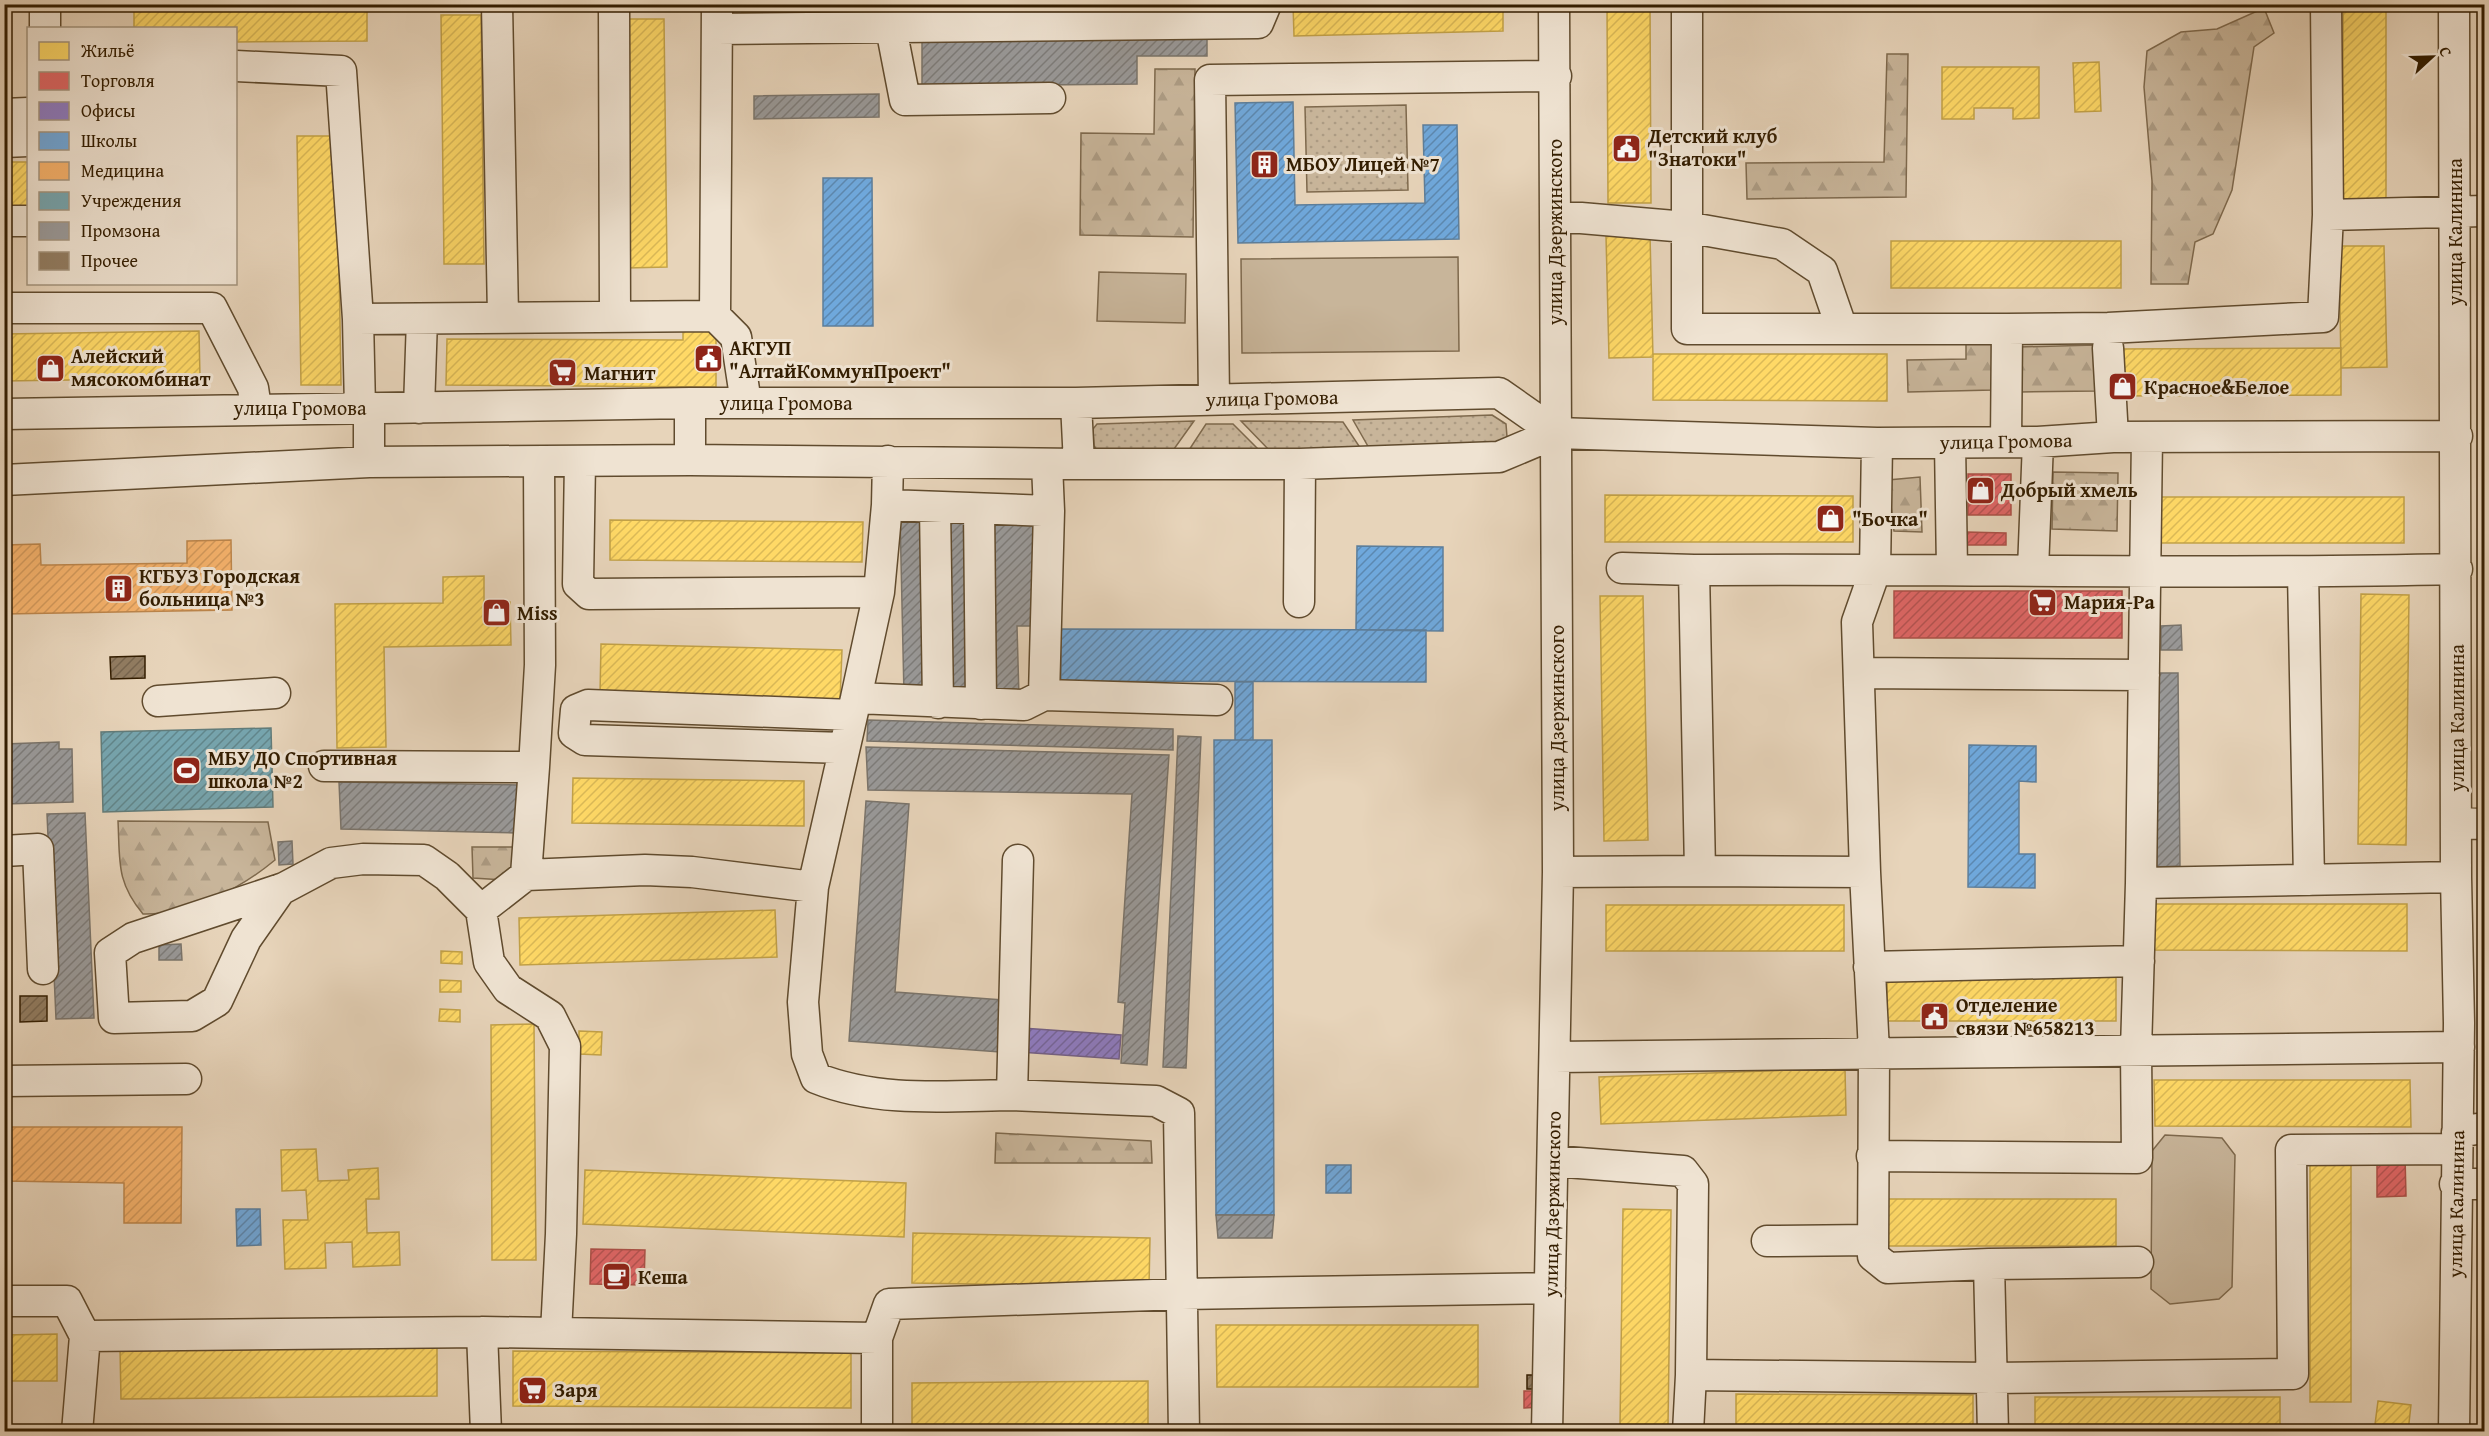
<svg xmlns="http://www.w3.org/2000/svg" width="2489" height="1436" viewBox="0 0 2489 1436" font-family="'Gentium Book Plus',serif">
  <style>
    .grass { fill: url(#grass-dots); stroke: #7e694d; stroke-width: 1.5 }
    .forest { fill: url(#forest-firs); stroke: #7e694d; stroke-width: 1.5 }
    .pitch { fill: #c8b59a; stroke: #7e694d; stroke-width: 1.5 }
    .homes { fill: url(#homes-hatch); stroke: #c2a147; stroke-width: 1.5 }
    .shops { fill: url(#shops-hatch); stroke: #ac5047; stroke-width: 1.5 }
    .offices { fill: url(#offices-hatch); stroke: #736088; stroke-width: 1.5 }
    .schools { fill: url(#schools-hatch); stroke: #5d7e9a; stroke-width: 1.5 }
    .health { fill: url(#health-hatch); stroke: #bc854b; stroke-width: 1.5 }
    .public { fill: url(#public-hatch); stroke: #627c7a; stroke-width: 1.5 }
    .industry { fill: url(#industry-hatch); stroke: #7a746b; stroke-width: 1.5 }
    .building { fill: url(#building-hatch); stroke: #331d00; stroke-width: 1.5 }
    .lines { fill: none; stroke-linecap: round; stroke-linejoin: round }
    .minor-casing { stroke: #604b2e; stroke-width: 33 }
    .minor { stroke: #efe3d2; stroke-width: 30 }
    .labels { text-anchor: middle; stroke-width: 6; stroke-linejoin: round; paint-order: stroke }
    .poi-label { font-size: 20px; font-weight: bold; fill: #331d00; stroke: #efe3d2; text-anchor: start }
    .street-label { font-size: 20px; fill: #331d00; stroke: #efe3d2 }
  </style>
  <defs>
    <pattern id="grass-dots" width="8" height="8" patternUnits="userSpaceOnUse" patternTransform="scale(1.5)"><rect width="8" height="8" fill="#c8b59a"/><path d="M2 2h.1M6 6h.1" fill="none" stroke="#ac9b83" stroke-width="1.8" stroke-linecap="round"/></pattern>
    <pattern id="forest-firs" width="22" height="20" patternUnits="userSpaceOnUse" patternTransform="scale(1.5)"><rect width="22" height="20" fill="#c8b59a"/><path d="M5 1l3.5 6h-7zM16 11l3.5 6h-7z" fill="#ac9b83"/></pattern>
    <pattern id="homes-hatch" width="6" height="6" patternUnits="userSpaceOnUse" patternTransform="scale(1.5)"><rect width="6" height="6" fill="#ffd966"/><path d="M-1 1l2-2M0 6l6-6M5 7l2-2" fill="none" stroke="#dbba57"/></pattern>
    <pattern id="shops-hatch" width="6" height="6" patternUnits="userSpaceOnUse" patternTransform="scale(1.5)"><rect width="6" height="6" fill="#e06666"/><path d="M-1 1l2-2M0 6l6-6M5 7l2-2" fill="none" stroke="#b65352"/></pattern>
    <pattern id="offices-hatch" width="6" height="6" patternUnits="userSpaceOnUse" patternTransform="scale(1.5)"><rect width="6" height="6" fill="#8e7cc3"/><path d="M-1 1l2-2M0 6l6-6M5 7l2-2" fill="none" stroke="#75659c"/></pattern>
    <pattern id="schools-hatch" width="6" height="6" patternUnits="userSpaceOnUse" patternTransform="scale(1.5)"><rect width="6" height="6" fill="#6fa8dc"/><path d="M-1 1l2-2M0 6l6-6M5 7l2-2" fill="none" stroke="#5c88b0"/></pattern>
    <pattern id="health-hatch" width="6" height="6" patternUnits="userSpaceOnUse" patternTransform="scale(1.5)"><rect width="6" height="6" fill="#f6b26b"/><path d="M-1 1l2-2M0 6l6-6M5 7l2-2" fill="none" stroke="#d3995b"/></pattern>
    <pattern id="public-hatch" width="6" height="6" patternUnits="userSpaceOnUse" patternTransform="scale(1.5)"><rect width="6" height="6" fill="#76a5af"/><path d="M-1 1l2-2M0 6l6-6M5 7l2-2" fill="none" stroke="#61868c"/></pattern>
    <pattern id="industry-hatch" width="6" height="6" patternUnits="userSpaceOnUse" patternTransform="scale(1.5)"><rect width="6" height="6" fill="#999"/><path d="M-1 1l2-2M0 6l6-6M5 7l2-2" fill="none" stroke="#7d7c7a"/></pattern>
    <pattern id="building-hatch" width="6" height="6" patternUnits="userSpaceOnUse" patternTransform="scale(1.5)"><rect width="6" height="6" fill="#917c61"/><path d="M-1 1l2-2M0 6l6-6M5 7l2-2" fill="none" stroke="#77654e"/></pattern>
  </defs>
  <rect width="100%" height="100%" fill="#e7d4ba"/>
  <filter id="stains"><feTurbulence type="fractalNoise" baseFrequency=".00333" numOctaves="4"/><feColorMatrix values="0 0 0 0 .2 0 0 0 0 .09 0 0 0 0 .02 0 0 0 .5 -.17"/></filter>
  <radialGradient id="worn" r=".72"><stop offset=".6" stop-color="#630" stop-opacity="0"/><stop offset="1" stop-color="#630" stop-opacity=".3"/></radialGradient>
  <!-- grass -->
  <path class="grass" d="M1406,105l2,85 -101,2 -2,-85z
    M1492,415l14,9 1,13 -11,8 -127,3 -16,-28z
    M1194,421l-20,28 -75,4 -5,-7 -1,-17 4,-5z
    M1241,421l102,1 18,27 -90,3z
    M1206,424h27l29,29h-75z"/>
  <!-- forest -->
  <path class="forest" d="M2264,8l10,25 -20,14 -22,143 -19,44 -18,8 -7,42h-37l1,-103 -8,-94 3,-36 34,-19 36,-3z
    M1887,54h21l-2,143 -159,2 -1,-36 138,-1z
    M1155,69h40l-2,168 -113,-2 1,-102 73,1z
    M1966,342h27v48l-85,2 -1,-32 59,-1z
    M2095,345l1,46 -76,1 -1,-45z
    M2053,472l65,1 -1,58 -65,-2z
    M1920,477l2,55 -28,-1 -6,-51z
    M118,821l150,1 7,38c-35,29 -85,55 -132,54 -27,-32 -23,-53 -25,-93z
    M472,847h44l-1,24 -11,9 -31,-2z
    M996,1133l155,8 1,22h-157z"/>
  <!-- pitch -->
  <path class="pitch" d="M1458,257l1,94 -217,2 -1,-94z
    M1099,272l87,2 -1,49 -88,-2z
    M2484,585v253h-2z
    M5,974l4,72 -4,1h-1z
    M2165,1135l57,3 13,17 -3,132 -13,12 -49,5 -19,-15 1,-138z"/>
  <!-- homes -->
  <path class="homes" d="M134,4h233v37l-131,1v-14h-102z
    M742,4h236v12l-236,4z
    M1293,4h210v27l-209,5z
    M1607,4h43l1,199h-43z
    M1766,4h145v6l-145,1z
    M2067,4h145v4h-145z
    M2343,4h43v200h-43z
    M441,15h40l3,249h-40z
    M624,19h40l3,248 -40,1z
    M2099,62l2,49 -26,1 -2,-49z
    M1942,67h97v51l-26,1v-11h-39v11h-32z
    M297,136h40l4,249h-40z
    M4,162h24v47h-24z
    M1650,235l3,122 -44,1 -3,-122z
    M1891,241h230v47h-230z
    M2339,246h45l3,121 -46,1z
    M683,328l33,1v58l-270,-2 1,-46 236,1z
    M199,331l1,47 -196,3v-47z
    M2341,348v47l-228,1v-47z
    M1653,354h234v47l-234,-1z
    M1605,495l248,1v46h-248z
    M2160,497h244v46h-244z
    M610,520l253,2 -1,40 -252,-2z
    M484,576v26h26l1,43 -127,2 2,100 -49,1 -2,-144 108,-1v-26z
    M2361,594l48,1 -3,250 -48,-1z
    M1600,596h43l5,244 -44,1z
    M601,644l241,6 -2,50 -240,-6z
    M573,778l231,3v45l-232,-3z
    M2151,904h256v47l-256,-1z
    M1606,905h238v46h-238z
    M775,910l2,47 -257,8 -1,-47z
    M441,951l21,1v12l-21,-1z
    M1887,974h229v47h-229z
    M440,980l21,1v11h-21z
    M440,1009l20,1v12l-21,-1z
    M534,1024l2,236h-44l-1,-235z
    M579,1031l23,1 -1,23 -22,-1z
    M1845,1068l1,47 -245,9 -2,-47z
    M2154,1080h256l1,47 -256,-1z
    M316,1149l2,32 31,-1 -1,-10 30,-2 1,31h-13l1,34 32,-1 1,33 -47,2 -1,-25 -27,1 1,25 -41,1 -2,-49h25l-2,-30 -24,1 -1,-41z
    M2310,1156h41v246h-41z
    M585,1170l321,13 -2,54 -321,-13z
    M1887,1199h229v47h-229z
    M1623,1209l48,1 -3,217 -48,-1z
    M913,1233l237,5 -1,49 -237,-4z
    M1216,1325h262v62h-261z
    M57,1334v47h-53v-46z
    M437,1346v50l-316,3 -1,-51z
    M513,1351l338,2v55l-338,-2z
    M1148,1381v51h-236v-49z
    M1736,1394l237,1v37h-237z
    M2035,1397h245v35h-245z
    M2378,1401l33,4 -3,27h-34z"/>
  <!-- shops -->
  <path class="shops" d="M1968,474h43v41h-43z
    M1966,532l40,1v12h-40z
    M1894,591h228v47h-228z
    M2405,1156l1,40 -29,1v-40z
    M591,1249l54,1 -1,35 -54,-1z
    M1524,1391h17v16l-17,1z"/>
  <!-- offices -->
  <path class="offices" d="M1022,1028l99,7 -2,24 -99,-7z"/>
  <!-- schools -->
  <path class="schools" d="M1293,102l2,103 130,-2 -2,-78h34l2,114 -221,4 -3,-140z
    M823,178h49l1,148h-50z
    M1357,546l86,1v84l-87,-1z
    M1061,629l365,1v52l-365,-1z
    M1235,682h18v58h-18z
    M1214,740h58l2,475h-58z
    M1969,745l67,1v36l-17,-1v73h16v34l-67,-1z
    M1326,1165h25v28h-25z
    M236,1209h24l1,36 -24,1z"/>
  <!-- health -->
  <path class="health" d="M231,540l1,70 -228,4v-69l36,-1 1,21h10l136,-2v-22z
    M4,1127h178l-1,96h-57v-40l-120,-2z"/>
  <!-- public -->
  <path class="public" d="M271,728l2,79 -170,5 -2,-80z"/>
  <!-- industry -->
  <path class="industry" d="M1036,4h206v1l-206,1z
    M1207,38v18h-70v28l-215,2v-46z
    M879,94v23l-125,2v-23z
    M900,515h23l5,179 -24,1z
    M1034,517l3,109h-20l2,71 -24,1 -5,-180z
    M965,519l5,180h-24l-5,-179z
    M2181,625l1,25h-21v-24z
    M2153,673h25l2,193 -25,1z
    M868,720l305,9v21l-306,-9z
    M1178,736l23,1 -15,331 -23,-1z
    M59,742v7h13l1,53 -69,2v-60z
    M866,747l303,8 -22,310 -26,-2 4,-60 -7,-1 14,-208 -264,-4z
    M339,782l179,3 -1,48 -176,-4z
    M866,801l43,3 -14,188 108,8 -3,52 -151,-11z
    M85,813l9,205 -38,1 -9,-205z
    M292,841l1,23 -14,1 -1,-23z
    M181,944l1,16h-23v-15z
    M1216,1215h58l-2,23h-54z"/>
  <!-- building -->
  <path class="building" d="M145,656v22l-34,1 -1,-22z
    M20,996h27v25l-27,1z
    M1527,1375h14l1,14h-15z"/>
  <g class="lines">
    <defs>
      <path id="minor" d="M45,4v24
        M497,4l6,312
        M1687,4v325h320
        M2454,4l2,873 3,146 -5,409
        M614,6l1,310
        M891,28l14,72 145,-2
        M718,29l540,-6 8,-19
        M236,66l105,5 17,248 357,-3 21,21 10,66
        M4,114l24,-1
        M4,142l24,-1
        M2328,215l156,-4
        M1555,218h26l105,9 96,17 40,27 20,58
        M4,221h24
        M4,308h208l41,80 3,20
        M715,316l2,-312
        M358,319l2,89
        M2108,348l5,89
        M1214,399l-4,-319 346,-4
        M1076,403l3,61
        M369,407v55
        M419,408l3,-89
        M4,414l686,-11h386l423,-10 57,40
        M2006,442l1,-113 101,-1 215,-11 5,-102 -2,-211
        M1877,443l-2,128 -18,51 8,250 9,180 -1,204 15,12 101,-4
        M1950,443l2,126
        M690,460v-57
        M580,461l-2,123 11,10 290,-2
        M888,461l-1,44 162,6
        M1047,464l2,47 -5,184 173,5
        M4,480l365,-18 321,-2 389,4h221l199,-7 57,-24 321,10 161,-1 75,-5 344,-1
        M935,507l3,196
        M979,509l2,195
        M1622,568l72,2
        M2033,570l5,-128
        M2303,572l6,308
        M1299,602l1,-138
        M1859,673l285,2
        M856,698l23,-106 8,-87
        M158,701l117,-8
        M844,748l-259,-8 -11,-7 2,-23 12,-5 264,10
        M324,766l210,1 6,-102 -1,-203
        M2457,823l27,1
        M4,851l34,-2 5,120
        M1018,860l-6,235c-65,1 -134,8 -196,-17l-9,-24 -4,-52 10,-115 43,-189 168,7 20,-10
        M1558,872l142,-1
        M1865,872l-165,-1 -6,-301c254,-2 509,5 763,-1
        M526,875l8,-108
        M2141,883l315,-6
        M281,889l-35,50 -29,62 -25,15 -78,2 -4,-65 23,-15 148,-49 3,-1 47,-25 32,-4 61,1 23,16 34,34 8,52 19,27 42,27 15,30 -4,188 -5,99 321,5v94
        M481,910l45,-35 119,-5 47,2 121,15
        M1869,967l270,-6
        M1555,1057l904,-10
        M4,1081l182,-2
        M1012,1095l144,6 23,12 5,319
        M2457,1132l27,-4
        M1872,1156l265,2 -1,-108 5,-167 6,-446
        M1553,1161l130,10 10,13 -2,191
        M2455,1184h29
        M1767,1241l105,-1
        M4,1301h63l18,35 -8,96
        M482,1332l4,100
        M85,1336l397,-4 74,1
        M877,1338l12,-34 293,-10 368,-6
        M1547,1432l11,-560 -4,-868
        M1688,1432l3,-57 301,3 301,-4 -2,-224 166,-1
        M1993,1432l-4,-168 149,-2"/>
    </defs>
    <!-- minor casing -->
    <use href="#minor" class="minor-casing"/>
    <!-- minor -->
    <use href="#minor" class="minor"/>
  </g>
  <!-- icons -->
  <defs>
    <symbol id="civic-square" viewBox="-11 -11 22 22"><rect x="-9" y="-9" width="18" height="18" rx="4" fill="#8f2418" stroke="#efe3d2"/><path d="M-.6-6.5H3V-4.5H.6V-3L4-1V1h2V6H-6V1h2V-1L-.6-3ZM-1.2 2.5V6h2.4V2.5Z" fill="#fff"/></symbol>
    <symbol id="building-square" viewBox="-11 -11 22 22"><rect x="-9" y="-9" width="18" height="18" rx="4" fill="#8f2418" stroke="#efe3d2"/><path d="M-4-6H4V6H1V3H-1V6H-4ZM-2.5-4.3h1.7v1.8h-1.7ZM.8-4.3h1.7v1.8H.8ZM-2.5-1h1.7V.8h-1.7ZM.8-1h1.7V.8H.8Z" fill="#fff"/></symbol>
    <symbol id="shop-square" viewBox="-11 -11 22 22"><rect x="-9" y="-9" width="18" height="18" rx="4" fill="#8f2418" stroke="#efe3d2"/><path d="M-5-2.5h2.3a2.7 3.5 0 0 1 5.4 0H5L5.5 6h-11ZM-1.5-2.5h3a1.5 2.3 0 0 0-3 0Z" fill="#fff"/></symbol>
    <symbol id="supermarket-square" viewBox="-11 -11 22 22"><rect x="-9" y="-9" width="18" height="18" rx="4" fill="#8f2418" stroke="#efe3d2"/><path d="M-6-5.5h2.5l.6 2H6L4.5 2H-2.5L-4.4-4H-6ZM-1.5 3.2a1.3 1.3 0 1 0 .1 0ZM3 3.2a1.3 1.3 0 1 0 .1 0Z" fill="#fff"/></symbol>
    <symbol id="stadium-square" viewBox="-11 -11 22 22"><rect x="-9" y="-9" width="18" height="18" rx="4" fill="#8f2418" stroke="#efe3d2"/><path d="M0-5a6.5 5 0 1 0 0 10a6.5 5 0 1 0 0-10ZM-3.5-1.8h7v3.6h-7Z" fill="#fff"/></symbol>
    <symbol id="cafe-square" viewBox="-11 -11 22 22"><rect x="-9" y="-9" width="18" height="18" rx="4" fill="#8f2418" stroke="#efe3d2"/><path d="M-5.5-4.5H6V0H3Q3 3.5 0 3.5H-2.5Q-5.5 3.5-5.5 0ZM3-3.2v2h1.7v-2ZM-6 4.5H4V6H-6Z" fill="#fff"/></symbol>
  </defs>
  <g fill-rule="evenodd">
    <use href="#civic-square" x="1610" y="132" width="33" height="33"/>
    <use href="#building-square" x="1248" y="148" width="33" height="33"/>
    <use href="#civic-square" x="692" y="342" width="33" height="33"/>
    <use href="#shop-square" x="34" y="352" width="33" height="33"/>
    <use href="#supermarket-square" x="546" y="356" width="33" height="33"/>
    <use href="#shop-square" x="2106" y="370" width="33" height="33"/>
    <use href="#shop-square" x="1964" y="474" width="33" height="33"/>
    <use href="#shop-square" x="1814" y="502" width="33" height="33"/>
    <use href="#building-square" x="102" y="572" width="33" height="33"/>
    <use href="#supermarket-square" x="2026" y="586" width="33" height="33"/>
    <use href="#shop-square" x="480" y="596" width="33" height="33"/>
    <use href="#stadium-square" x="170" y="754" width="33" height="33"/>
    <use href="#civic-square" x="1918" y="1000" width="33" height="33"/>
    <use href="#cafe-square" x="600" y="1260" width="33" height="33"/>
    <use href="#supermarket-square" x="516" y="1374" width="33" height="33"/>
  </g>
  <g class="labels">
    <!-- poi labels -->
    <g class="poi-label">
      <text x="1648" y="143">Детский клуб<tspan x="1648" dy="23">"Знатоки"</tspan></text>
      <text x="1286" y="171">МБОУ Лицей №7</text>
      <text x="729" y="355">АКГУП<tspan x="729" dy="23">"АлтайКоммунПроект"</tspan></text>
      <text x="71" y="363">Алейский<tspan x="71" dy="23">мясокомбинат</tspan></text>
      <text x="584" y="380">Магнит</text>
      <text x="2144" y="394">Красное&amp;Белое</text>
      <text x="2001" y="497">Добрый хмель</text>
      <text x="1852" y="526">"Бочка"</text>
      <text x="139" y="583">КГБУЗ Городская<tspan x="139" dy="23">больница №3</tspan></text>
      <text x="2064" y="609">Мария-Ра</text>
      <text x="517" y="620">Miss</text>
      <text x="208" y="765">МБУ ДО Спортивная<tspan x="208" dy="23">школа №2</tspan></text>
      <text x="1956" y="1012">Отделение<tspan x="1956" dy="23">связи №658213</tspan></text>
      <text x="638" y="1284">Кеша</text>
      <text x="554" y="1397">Заря</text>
    </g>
    <!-- street labels -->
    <g class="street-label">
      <text transform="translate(1555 232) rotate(-90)" y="7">улица Дзержинского</text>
      <text transform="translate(2455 232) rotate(-90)" y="7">улица Калинина</text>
      <text transform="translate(1272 398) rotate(-1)" y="7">улица Громова</text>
      <text x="786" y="410">улица Громова</text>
      <text x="300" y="415">улица Громова</text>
      <text transform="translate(2006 441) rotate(-1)" y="7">улица Громова</text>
      <text transform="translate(1557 718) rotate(-90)" y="7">улица Дзержинского</text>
      <text transform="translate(2457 718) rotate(-90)" y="7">улица Калинина</text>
      <text transform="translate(1552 1204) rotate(-89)" y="7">улица Дзержинского</text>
      <text transform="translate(2456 1204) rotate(-89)" y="7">улица Калинина</text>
    </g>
  </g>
  <!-- margin -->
  <rect width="2489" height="1436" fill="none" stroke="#e7d4ba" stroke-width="24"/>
  <rect x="6" y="6" width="2477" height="1424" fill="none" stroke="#331d00" stroke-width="3"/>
  <rect x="12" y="12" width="2465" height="1412" fill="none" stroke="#331d00" stroke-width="1.5"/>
  <!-- legend -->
  <rect x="27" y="27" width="210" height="258" fill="#efe3d2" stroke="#a4947e" stroke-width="1.5"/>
  <rect x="39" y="42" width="30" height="18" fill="#ffd966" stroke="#a4947e" stroke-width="1.5"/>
  <text x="81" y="57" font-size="18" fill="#331d00">Жильё</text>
  <rect x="39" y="72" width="30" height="18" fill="#e06666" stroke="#a4947e" stroke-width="1.5"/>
  <text x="81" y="87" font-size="18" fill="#331d00">Торговля</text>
  <rect x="39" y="102" width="30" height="18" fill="#8e7cc3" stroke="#a4947e" stroke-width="1.5"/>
  <text x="81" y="117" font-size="18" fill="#331d00">Офисы</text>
  <rect x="39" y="132" width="30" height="18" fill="#6fa8dc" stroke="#a4947e" stroke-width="1.5"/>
  <text x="81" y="147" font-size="18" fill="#331d00">Школы</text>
  <rect x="39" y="162" width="30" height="18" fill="#f6b26b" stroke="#a4947e" stroke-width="1.5"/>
  <text x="81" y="177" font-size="18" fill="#331d00">Медицина</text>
  <rect x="39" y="192" width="30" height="18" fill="#76a5af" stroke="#a4947e" stroke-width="1.5"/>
  <text x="81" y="207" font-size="18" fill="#331d00">Учреждения</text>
  <rect x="39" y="222" width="30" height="18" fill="#999999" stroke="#a4947e" stroke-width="1.5"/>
  <text x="81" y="237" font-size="18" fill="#331d00">Промзона</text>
  <rect x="39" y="252" width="30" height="18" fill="#917c61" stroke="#a4947e" stroke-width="1.5"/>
  <text x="81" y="267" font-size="18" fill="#331d00">Прочее</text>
  <!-- north arrow -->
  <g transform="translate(2432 57) rotate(68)" stroke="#efe3d2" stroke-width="4.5" paint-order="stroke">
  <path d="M0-4.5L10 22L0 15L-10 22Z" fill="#331d00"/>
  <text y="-9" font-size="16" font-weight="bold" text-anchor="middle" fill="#331d00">С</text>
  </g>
  <rect width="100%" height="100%" filter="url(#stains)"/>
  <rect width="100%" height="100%" fill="url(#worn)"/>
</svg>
